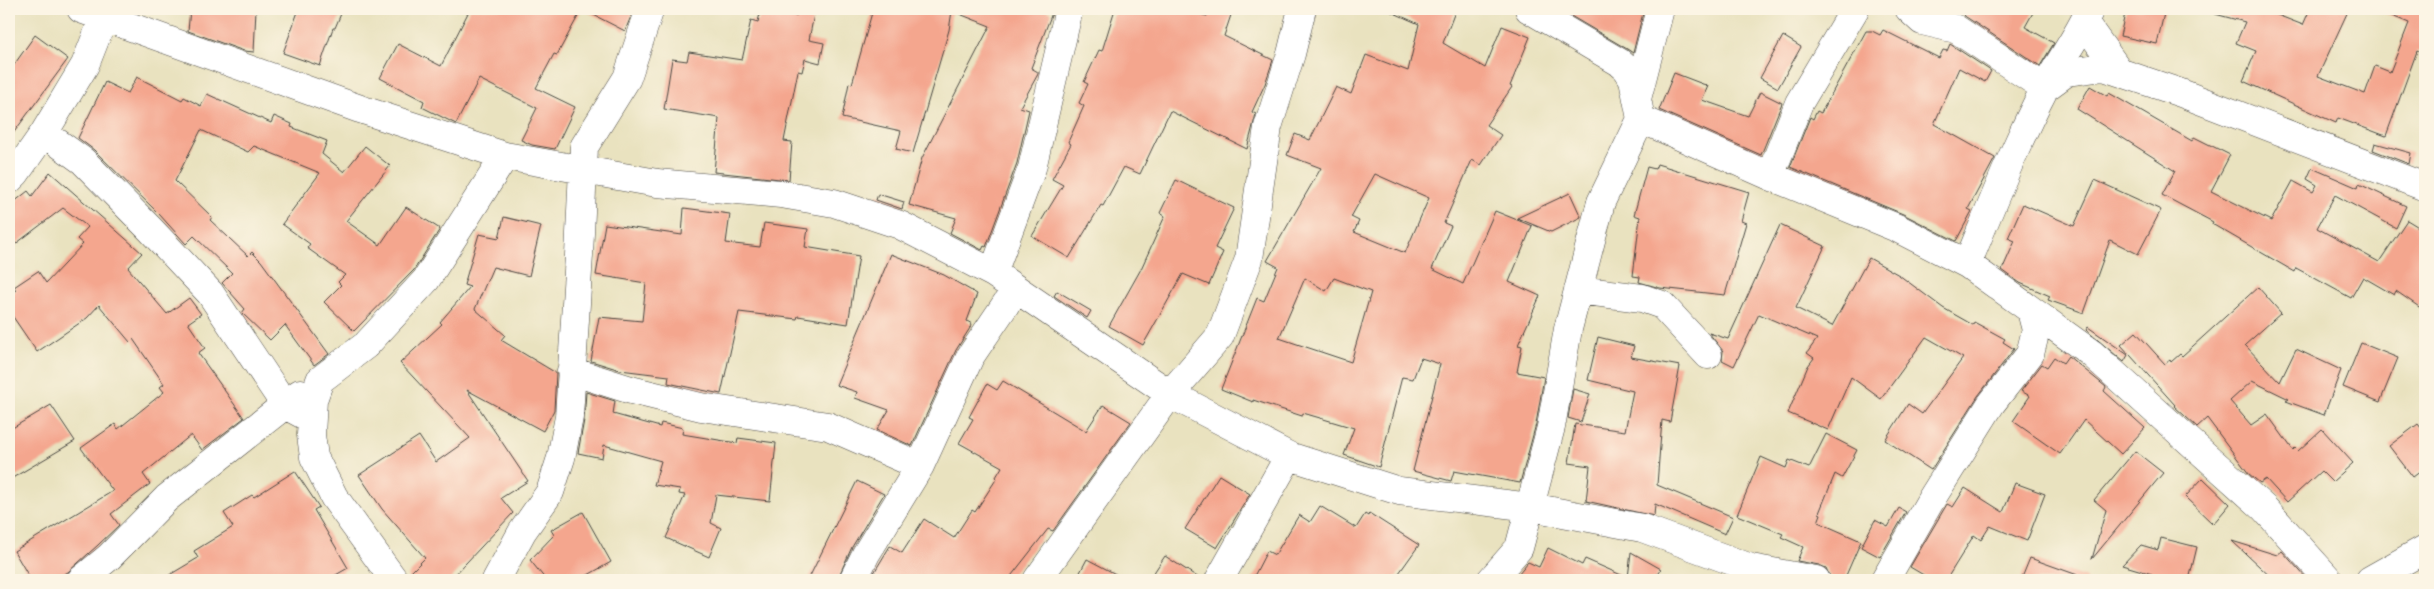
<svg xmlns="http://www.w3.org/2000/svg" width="2434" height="589" viewBox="0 0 2434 589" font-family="Mynerve,sans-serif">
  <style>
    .building { fill: #f4a68e; fill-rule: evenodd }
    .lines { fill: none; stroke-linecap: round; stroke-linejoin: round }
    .minor-casing { stroke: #484641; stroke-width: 29 }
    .minor { stroke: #fff; stroke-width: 28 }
  </style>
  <rect width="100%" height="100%" fill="#fcf5e5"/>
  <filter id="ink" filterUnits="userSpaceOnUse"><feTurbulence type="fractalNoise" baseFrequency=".02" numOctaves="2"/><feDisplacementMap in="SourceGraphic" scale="10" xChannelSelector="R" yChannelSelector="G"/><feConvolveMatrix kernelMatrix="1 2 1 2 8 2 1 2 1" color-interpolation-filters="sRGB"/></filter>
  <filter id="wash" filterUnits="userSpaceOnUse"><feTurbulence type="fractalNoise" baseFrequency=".0096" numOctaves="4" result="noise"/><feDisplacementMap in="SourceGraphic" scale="20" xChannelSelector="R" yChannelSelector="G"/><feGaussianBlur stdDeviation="1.12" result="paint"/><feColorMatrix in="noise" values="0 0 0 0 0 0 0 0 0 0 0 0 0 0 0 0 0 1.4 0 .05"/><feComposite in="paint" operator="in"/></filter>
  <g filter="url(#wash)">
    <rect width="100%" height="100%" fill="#e9e2bf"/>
    <g id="blocks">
      <!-- building -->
      <path class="building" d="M190,9h66l-2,43 -10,-1 -56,-20z
        M299,9h44l-8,19h-2l-13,38 -37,-13z
        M470,9h164l-9,22 -43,-22 -25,46 -3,-1 -18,34 39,19 -20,42 -23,-4 -11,-5 16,-32 -58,-29 -23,45 -34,-17 2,-6 -44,-23 18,-34 43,22z
        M761,9l35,7 1,-7h18l-6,31 15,3 -4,20 -15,-4 -3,13 -4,-1 -14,70 8,1 -3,38 -75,-8 5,-54 -55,-9 8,-50 15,2 2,-9 53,8 9,-40 7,2z
        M873,9h170l9,4 -21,55 7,4v2l-18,33 9,3 -12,53 -31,84 -2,-1 -2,4 -32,-17 6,-15 -47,-13 13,-47 68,-132 -38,-15 -3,19 -36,123 -17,-4 5,-18 -59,-13 7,-35 3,1z
        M1115,9h64l28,7 3,-7h23l-9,27 49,24 -8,24 -13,28 4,2 -9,35 -77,-38 -30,63 -16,-7 -21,39 -2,-1 -32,53 -37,-22 31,-51 -11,-6 19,-35 -3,-2 16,-36 -5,-3 9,-19 -4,-2 15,-32 3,1z
        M1385,9h71l-13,34 42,25 17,-42 28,11 -20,49 2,1 -26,38 15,10 -20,30 -9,-5 -28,63 7,3 -19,43 31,15 32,-73 37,15 -23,56 31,14 -22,49 4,1 -5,26 27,5 -8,47 -16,59 -66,-12 -3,10 -38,-10 27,-107 -19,-6 -8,21 -11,-2 -23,90 -35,-12 10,-27 -51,-15 -1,3 -49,-16v2l-32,-13 36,-91 7,3 14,-34 -11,-6 54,-93 -34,-13 8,-21 15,6 26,-53 15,7 15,-39 42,16 11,-47zM1375,174l54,24 -24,55 -51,-21 5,-11 -8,-4zM1305,278l21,13 8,-13 37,14 -20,70 -72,-24z
        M1559,9h85l-11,44 -6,-4z
        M1967,9h68l-10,18 29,16 -14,23 -77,-51z
        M2126,9h39l-8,35 -37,-8z
        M2216,9h46l41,16 7,-16h39l-31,67 47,18 10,-28 15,6 19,-49 -34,-14h50v46l-8,-4 -31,85 -48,-18 -2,5 -93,-42 13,-30 -20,-8 9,-21 -30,-8z
        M1883,30l56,28 4,-8 4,1 3,-7 41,27 -6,11 -26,-14 -25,56 61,34 -27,51 4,2 -16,30 -53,-27 -113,-47 20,-50 3,2 4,-8 4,2 45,-82h6l8,4z
        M35,35l33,24 -59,80v-67z
        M1783,36l18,11 -23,41 -18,-10z
        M1674,73l34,13 -6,14 46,16 12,-24 22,11 -21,52 -102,-45z
        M137,77l45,23 2,-3 17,9 6,-12 64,29 3,-7 18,8 -1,3 36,14 -5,13 22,18 21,-26 25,20 -44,55 34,24 26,-38 34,22 -26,41 -60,61 -30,-29 17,-17 -3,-3 7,-7 -38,-27 3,-4 -28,-20 38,-51 -66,-27 -6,6 -47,-22 -26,51 37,36 -2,3 38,36 4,-4 9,9 68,93 -15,11 -29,-40 -15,15 -28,-27 3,-4 -23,-26 10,-10 -38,-37 -8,8 -27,-30 -65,-64 -16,-12 27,-56 23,11z
        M2090,86l17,10 2,-3 83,48 2,-4 36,18 -19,36 60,30 22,-40 20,11 4,-7 -10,-6 5,-11 46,20 1,-4 47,22 -10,22 -61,-33 -18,33 62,34 28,-42 18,11v80l-29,-20 -2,4 -31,-18 -12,21 -55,-30 -1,4 -83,-48 1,-2 -51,-27 13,-24 -98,-62z
        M2375,143l36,10 -2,11 -36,-14z
        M1657,164l92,28 -8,29 5,2 -21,72 -65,-7 -21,-6 1,-5 -7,-1 7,-59 -6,-2 13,-48 8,2z
        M50,172l92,81 -14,15 39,46 22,-16 12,16 -13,9 17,25 -7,5 46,65 -42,32 -11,-15 -48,39 7,10 -39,30 8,11 -21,20 -30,27 -15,8h-22l-17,-29 99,-60 -32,-43 34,-24 3,5 46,-37 -4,-5 4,-3 -31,-45 -3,3 -31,-37 -12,13 -50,34 -28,-41v-16l7,-5 -2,-3 24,-16 8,12 37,-39 -6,-5 11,-12 -25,-19 -54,41v-43l19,-15 4,5z
        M1176,180l58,28 -19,40 8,4 -14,33 -26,-11 -40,71 -34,-19 32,-57 24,-53 -5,-3z
        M2095,180l66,30 -23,44 -28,-14 -26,73 -36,-13 2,-4 -30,-13 -18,-13 13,-29 -7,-3 15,-34 51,22z
        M1570,193l11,24 -30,15 -34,-14z
        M878,194l26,8 -2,7 -26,-9z
        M684,208l46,6 -4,29 34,4 4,-24 44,6 -3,18 54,9 -11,68 -50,-8 -1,3 -58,-7 -18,82 -53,-11 1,-7 -49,-6 -29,-9 8,-44 43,4 4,-38 -50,-8 9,-51 77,11z
        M504,217l37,9 -12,50 -36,-9 -18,42 30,26 -4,5 55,33 -2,37 -11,21 -76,-41 61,91 -27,17 12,15 -63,67h-41l-1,-5 17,-17 -43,-49 -23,-34 60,-39 17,26 34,-24 -70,-75 42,-39 -2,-2 30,-35 -6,-2 15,-51 20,4z
        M1780,225l45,21 -29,62 36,18 37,-68 30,17 44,33 30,17 1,-3 31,17 -2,3 11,7 -36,47 -47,74 -46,-30 23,-36 14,10 41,-56 -37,-21 -45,62 -30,-22 -23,53 -40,-17 20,-47 6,-8 -7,-5 10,-14 -58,-25 -25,52 -12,-6 1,-9 -14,-18 19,6z
        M891,254l53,21 33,19 -10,27 5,3 -2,4 -14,22 -44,96 -35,-16 12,-20 -34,-12 2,-6 -21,-7z
        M2258,287l23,26 -36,32 35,37 16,-33 45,21 -17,45 -38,-14 3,-2 -37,-18 -22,20 21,24 16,-11 26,36 2,-2 3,3 24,-22 31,34 -21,19 -11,-11 -34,31 -21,-23 -6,4 -11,-9 -42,-56 -10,9 -23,-21 1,-1 -54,-60 15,-13 29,32 5,-4 1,2 9,-8 2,2z
        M1057,291l34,20 -4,7 -33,-22z
        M2088,327l40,28 -4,7 -38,-32z
        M1598,337l36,9 -3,11 49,9 -10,56 -8,-2 -5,65 76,32 -8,17 -70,-30 -1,12 -68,-15 4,-35 -21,-3 6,-39 50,7 8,-40 -45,-11z
        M2361,343l37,15 -18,44 -37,-15z
        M2068,356l38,31 -2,4 41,37 -24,26 -37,-34 -24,34 -47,-33 17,-25 -9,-5 21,-27 5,3 7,-10 9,6z
        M1003,381l83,50 17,-26 28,17 -78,109 -5,-2 -40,51h-127l-9,-4 18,-30 12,7 22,-34 30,19 18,-28 3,2 22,-34 -1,-1 6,-10 -43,-24 14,-24 -4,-2 18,-33 10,6z
        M1573,389l17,5 -9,28 -13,-4z
        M586,392l29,9 -2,13 47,13 1,-4 22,5 -1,6 55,9 1,-5 38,5 -6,58 -54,-6 -5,28 10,5 -12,29 -43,-19 19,-43 -6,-1 1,-5 -26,-4 7,-24 -57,-16 -2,13 -24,-5 6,-33z
        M51,405l24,36 -66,39v-50z
        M2418,424l7,9v35l-12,9 -24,-31z
        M1826,434l31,16 -15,28 -7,-4 -16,39 2,1 -3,8 43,19 -17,39 -13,-1 -5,-11 -7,-3 -22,-4 6,-14 -22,-10 2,-3 -46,-19 24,-58 25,11 3,-8 20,8z
        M2135,451l28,22 -71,86 14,-49 -12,-10z
        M295,471l24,36 -5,3 34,58 -21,12h-166l37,-22 -4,-7 39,-24 -9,-14 28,-18 2,2z
        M1219,475l31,19 -33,54 -32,-19z
        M2203,478l27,26 -17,20 -28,-27z
        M857,481l27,13 -32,53 -15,33h-29z
        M2015,483l30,11 -18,47 -37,-15 -9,14 -7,-5 -28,45h-14l-22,-13 37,-63 6,3 12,-19 38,24z
        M1320,506l36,22 9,-14 3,2 1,-3 50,32 -25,35h-142l15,-29 8,4 24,-40 11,7z
        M1899,508l7,4 -26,45 -19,-10 14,-27 13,7z
        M583,512l28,50 -32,18h-33l-16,-20 24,-25 -3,-5z
        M2161,538l36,9 -8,33h-39l2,-6 -30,-9 19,-20 17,5z
        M2232,541l45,14 5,-4 26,29h-34z
        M1548,548l34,17 3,-6 43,19 3,-26 30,17 -7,11h-141l15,-18 11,5z
        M1165,556l37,24h-53z
        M2030,558l56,20v2h-65z
        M1087,559l40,21h-51z"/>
    </g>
  </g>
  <g filter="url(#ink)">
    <use href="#blocks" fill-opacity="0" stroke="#484641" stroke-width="1"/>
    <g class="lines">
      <defs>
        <path id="minor" d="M81,9l279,100 145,47 152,27 124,11 53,9 66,22 93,48 177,121 119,62 110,35 132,16 111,21 109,40 65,12
          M1909,9l13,12 34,8 89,59
          M2084,22l35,49
          M2045,88l22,-16 37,-5 77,26 244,94
          M1637,99l23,-90
          M1641,119l129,57 127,52 70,36 124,89 173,155 65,72
          M44,133l39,28 68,69 59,63 75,112 26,14
          M1770,176l29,-73 56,-94
          M9,180l7,-7 28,-40 41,-68 19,-48
          M1967,264c25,-59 48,-119 78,-176 14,-27 33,-51 45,-79
          M993,273l39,-105 37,-159
          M1578,290l64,8 20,7 46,50
          M571,371l60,19 70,17 127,19 92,40
          M81,580l28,-23 58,-59 133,-105
          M394,580l-60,-83 -20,-40 -3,-22 2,-35 7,-20 46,-35 60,-65 79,-124
          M496,580l26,-48 28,-40 11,-34 8,-41 10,-162 5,-108 43,-69 23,-69
          M853,580l13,-26 54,-88 50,-109 46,-68
          M1037,580l133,-186 50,-58 29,-77 19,-132 23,-73 11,-45
          M1219,580l70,-124
          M1491,580l28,-32 32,-121 17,-98 33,-127 40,-83 -8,-40 -6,-10 -8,-7 -90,-53
          M1885,580l47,-82 59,-94 39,-50 6,-24 -5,-19
          M2370,580l55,-31"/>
      </defs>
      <!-- minor casing -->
      <use href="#minor" class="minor-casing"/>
      <!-- minor -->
      <use href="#minor" class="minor"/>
    </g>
  </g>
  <!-- margin -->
  <rect width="2434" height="589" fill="none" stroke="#fcf5e5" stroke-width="30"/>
</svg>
